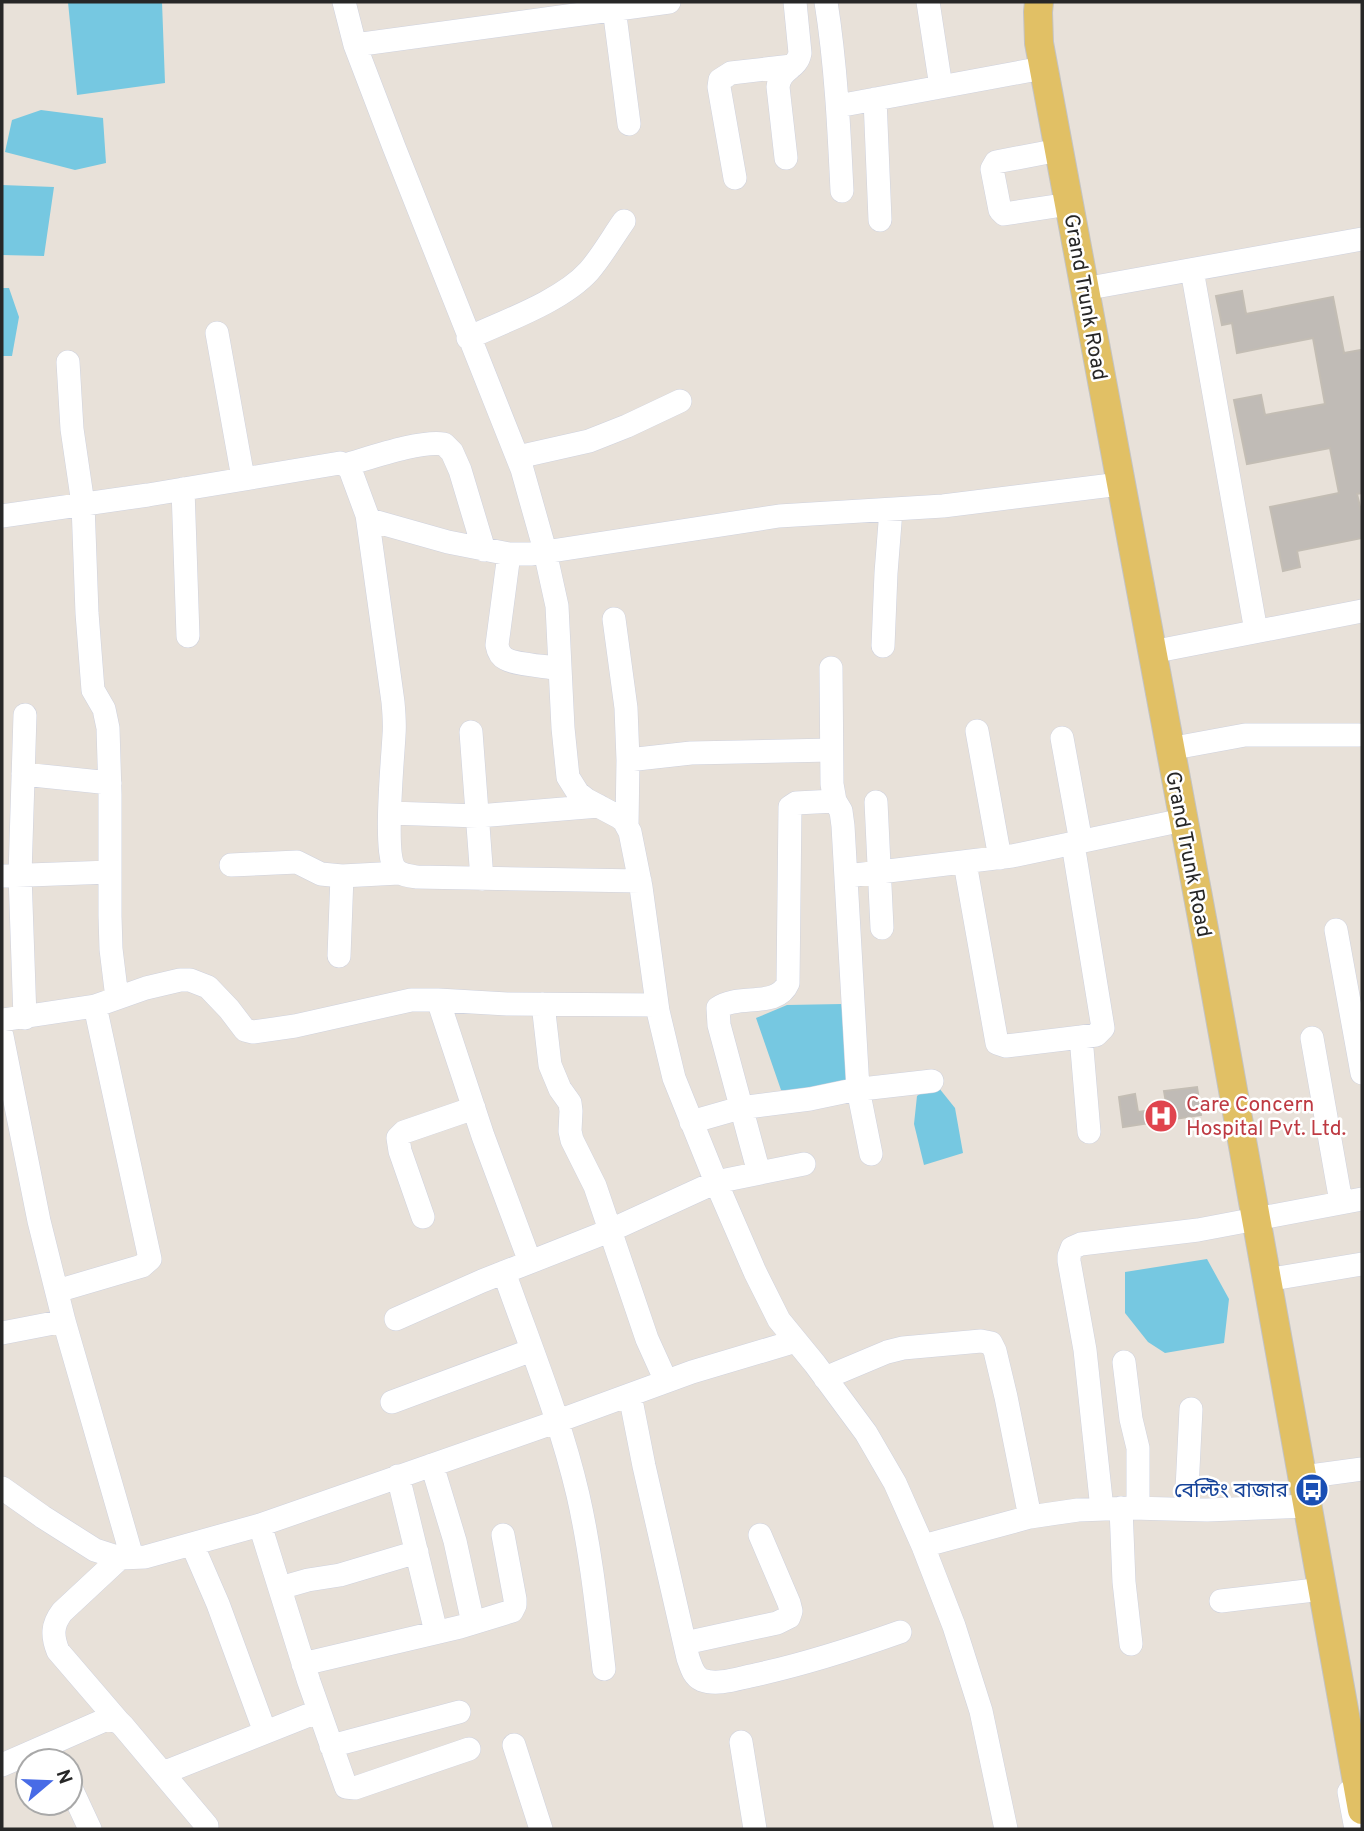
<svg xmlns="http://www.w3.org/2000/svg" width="1364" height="1831" viewBox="0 0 1364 1831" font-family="Overpass,'Noto Sans Bengali',sans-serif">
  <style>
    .water { fill: #76c8e1 }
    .building { fill: #c0bbb6; stroke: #c3bdb4; stroke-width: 2 }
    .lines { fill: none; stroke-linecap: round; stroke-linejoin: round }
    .minor-casing { stroke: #cfd2de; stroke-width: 24 }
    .major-casing { stroke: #c3c3c3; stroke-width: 30 }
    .minor { stroke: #fff; stroke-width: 23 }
    .major { stroke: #e1c065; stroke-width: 28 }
    .labels { text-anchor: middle; stroke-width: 5; stroke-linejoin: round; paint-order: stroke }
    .street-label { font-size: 21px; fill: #272727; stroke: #fff }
    .health-label { font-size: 21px; fill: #be3a42; stroke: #fff; text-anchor: start }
    .transit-label { font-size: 21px; fill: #164399; stroke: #fff; text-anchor: end }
  </style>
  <rect width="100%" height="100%" fill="#e8e1d9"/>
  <!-- water -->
  <path class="water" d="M68,2h94l3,81 -88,12z
    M41,110l62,8 3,45 -31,7 -70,-18 7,-32z
    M2,185l52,2 -10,69 -42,-1z
    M2,288h7l10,29 -7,39h-10z
    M842,1004l8,75 -54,12 -15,-1 -25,-72 31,-13z
    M935,1083l20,25 8,45 -39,12 -10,-41 3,-28z
    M1207,1259l22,40 -5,44 -59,10 -17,-11 -23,-29v-41z"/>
  <!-- building -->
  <path class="building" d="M1242,291l4,23 87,-17 11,56 17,-3 1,6v137l-5,1 4,17 1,-1v28l-65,13 3,16 -17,4 -13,-64 69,-14 -9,-45 -83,16 -13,-64 27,-5 4,20 60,-11 -12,-66 -76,15 -5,-30 -10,2 -6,-29z
    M1197,1087l4,28 -78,12 -4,-30 16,-3 3,18 29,-4 -3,-17z"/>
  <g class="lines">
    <defs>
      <path id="minor" d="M344,2l11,43 39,102 128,322 22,78 13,59 6,122 5,49 10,16 9,7 32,17 5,4 6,11 11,55 17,124 16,67 42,104 39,90 24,48 36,44 51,69 29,50 28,63 31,80 27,85 25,118
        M826,2c10,63 13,126 16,189
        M928,2l13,85
        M614,8l15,116
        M355,45l314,-43
        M875,99l5,121
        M838,106l205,-38
        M1059,150l-63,12 -4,7 8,41 4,4 65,-10
        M786,158l-8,-71c2,-19 19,-17 22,-34l-5,-51
        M735,178l-16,-91 1,-7 11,-7 61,-7
        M1192,270l64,361
        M1084,289l278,-50
        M217,333l26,145
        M468,338c37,-17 94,-37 121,-67 13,-15 23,-33 35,-50
        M68,362l4,67 11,75 4,109 6,77 11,19 4,19 2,66v122l1,33 6,49
        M518,457l71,-16 38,-15 53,-25
        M345,465c25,-7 75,-25 99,-21l8,8 8,18 24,80
        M183,489l5,147
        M367,515l26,187c1,11 2,22 1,33 -1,22 -11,121 2,135 5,5 14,6 21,7l223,4
        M2,516l146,-21 192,-32 5,2 5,4 17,46 3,5 78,22 61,12h23l247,-38 164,-10 177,-22
        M509,554l-12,91c1,6 3,11 9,14 11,6 41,7 54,10
        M614,619l12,89 2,52 -1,66
        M883,646l3,-73 5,-63
        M1152,652l210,-41
        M831,668l1,116 3,17 6,10 2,15 15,263 13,65
        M25,715l-5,160 5,143
        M977,731l23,127
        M471,732l11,147
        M1062,738l19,104
        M1169,749l76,-14h114
        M628,760l63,-7 140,-3
        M23,774l87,9
        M876,802l6,126
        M390,813l88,3 121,-10
        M1073,844l30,184 -7,7 -15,2
        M965,863l32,180 9,3 75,-9 8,95
        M231,865l66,-3 24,12 21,2
        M2,876l108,-4
        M847,876l165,-20 171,-36
        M1336,930l26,143
        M339,956l3,-80 57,-3
        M438,1000l45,136 47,126
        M543,1004l7,61 10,24 10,14 1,8 -1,20 2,9 23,46 52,153 19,42
        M2,1020l93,-14 51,-18 34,-8h10l18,7 21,22 16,21 8,2 42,-6 116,-26h27l69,4 150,1
        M2,1036l37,185 25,100 68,236
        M1312,1038l29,164
        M691,1122l49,-14 70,-9 43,-9 79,-9
        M759,1173l-40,-148 -1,-17c20,-15 59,1 70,-25l2,-176 6,-4 39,-2
        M423,1217l-23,-66 -2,-13 6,-6 70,-24
        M504,1272c26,74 56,146 74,223 13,57 19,115 26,174
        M1266,1280l96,-16
        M57,1291l85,-25 8,-7 -55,-253
        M396,1319l86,-38 127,-50 107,-49 88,-18
        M2,1333l62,-12
        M1124,1362l7,57 7,29v60
        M825,1378l62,-26 16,-4 78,-7 10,2 4,8 11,46 24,120
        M630,1395l14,71 44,192c3,8 5,18 14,22 16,6 37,-2 53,-5 50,-11 97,-26 145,-43
        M392,1402l140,-52
        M432,1465l23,76 18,82
        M398,1476l38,156
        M1303,1477l59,-8
        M2,1488l41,29 52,33 25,8 25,-1 115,-32 287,-100 145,-53 104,-31
        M1121,1508l3,74 7,62
        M1102,1509l-17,-159 -16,-89v-5l3,-8 9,-4 117,-14 164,-31
        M1186,1509l5,-100
        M260,1525l49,157 37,105 9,1 114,-39
        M192,1544l26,60 47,128
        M923,1546l107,-29 48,-7 54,-2 75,2 101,-4
        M280,1588l28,-8 32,-5 77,-23
        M1221,1601l102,-12
        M685,1643l92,-20 12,-6 2,-6 -2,-8 -29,-68
        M303,1664l157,-37 52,-16 3,-6v-6l-12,-64
        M119,1722l-61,-71c-6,-15 -6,-26 4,-39l58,-54
        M741,1742l14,87
        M514,1745l27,84
        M331,1746l128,-34
        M2,1765l105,-46 12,3 4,4 84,100
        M163,1773l156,-62
        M70,1786l20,43
        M1349,1792l7,37"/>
      <path id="major" d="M1039,2l-1,10 1,31 168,902 155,865"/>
    </defs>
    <!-- minor casing -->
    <use href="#minor" class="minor-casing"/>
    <!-- major casing -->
    <use href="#major" class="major-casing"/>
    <!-- minor -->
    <use href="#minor" class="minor"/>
    <!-- major -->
    <use href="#major" class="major"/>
  </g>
  <!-- icons -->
  <defs>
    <symbol id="hospital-disc" viewBox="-11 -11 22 22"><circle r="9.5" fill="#e0444e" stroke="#fff"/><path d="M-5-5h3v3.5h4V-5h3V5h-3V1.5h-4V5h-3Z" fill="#fff"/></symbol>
    <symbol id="bus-disc" viewBox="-11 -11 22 22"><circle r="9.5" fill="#1a4fb4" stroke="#fff"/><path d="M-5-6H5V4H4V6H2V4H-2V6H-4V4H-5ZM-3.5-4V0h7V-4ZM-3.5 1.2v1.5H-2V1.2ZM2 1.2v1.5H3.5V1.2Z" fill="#fff"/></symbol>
  </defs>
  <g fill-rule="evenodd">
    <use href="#hospital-disc" x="1142" y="1097" width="38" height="38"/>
    <use href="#bus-disc" x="1293" y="1471" width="38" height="38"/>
  </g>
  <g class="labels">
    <!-- street labels -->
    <g class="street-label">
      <text transform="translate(1086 297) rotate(80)" y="7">Grand Trunk Road</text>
      <text transform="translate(1189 854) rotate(79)" y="7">Grand Trunk Road</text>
    </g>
    <!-- health labels -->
    <g class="health-label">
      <text x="1186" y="1111">Care Concern<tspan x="1186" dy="24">Hospital Pvt. Ltd.</tspan></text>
    </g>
    <!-- transit labels -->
    <g class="transit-label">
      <text x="1288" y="1497">বেল্টিং বাজার</text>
    </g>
  </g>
  <!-- border -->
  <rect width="1364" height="1831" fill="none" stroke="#272727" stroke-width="7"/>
  <!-- north arrow -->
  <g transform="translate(49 1782) rotate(71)"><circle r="33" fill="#ffffff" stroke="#a9a9a9" stroke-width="2"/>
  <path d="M0-5L12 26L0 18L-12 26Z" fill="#486be6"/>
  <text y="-10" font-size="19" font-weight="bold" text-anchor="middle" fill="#272727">N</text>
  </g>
</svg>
